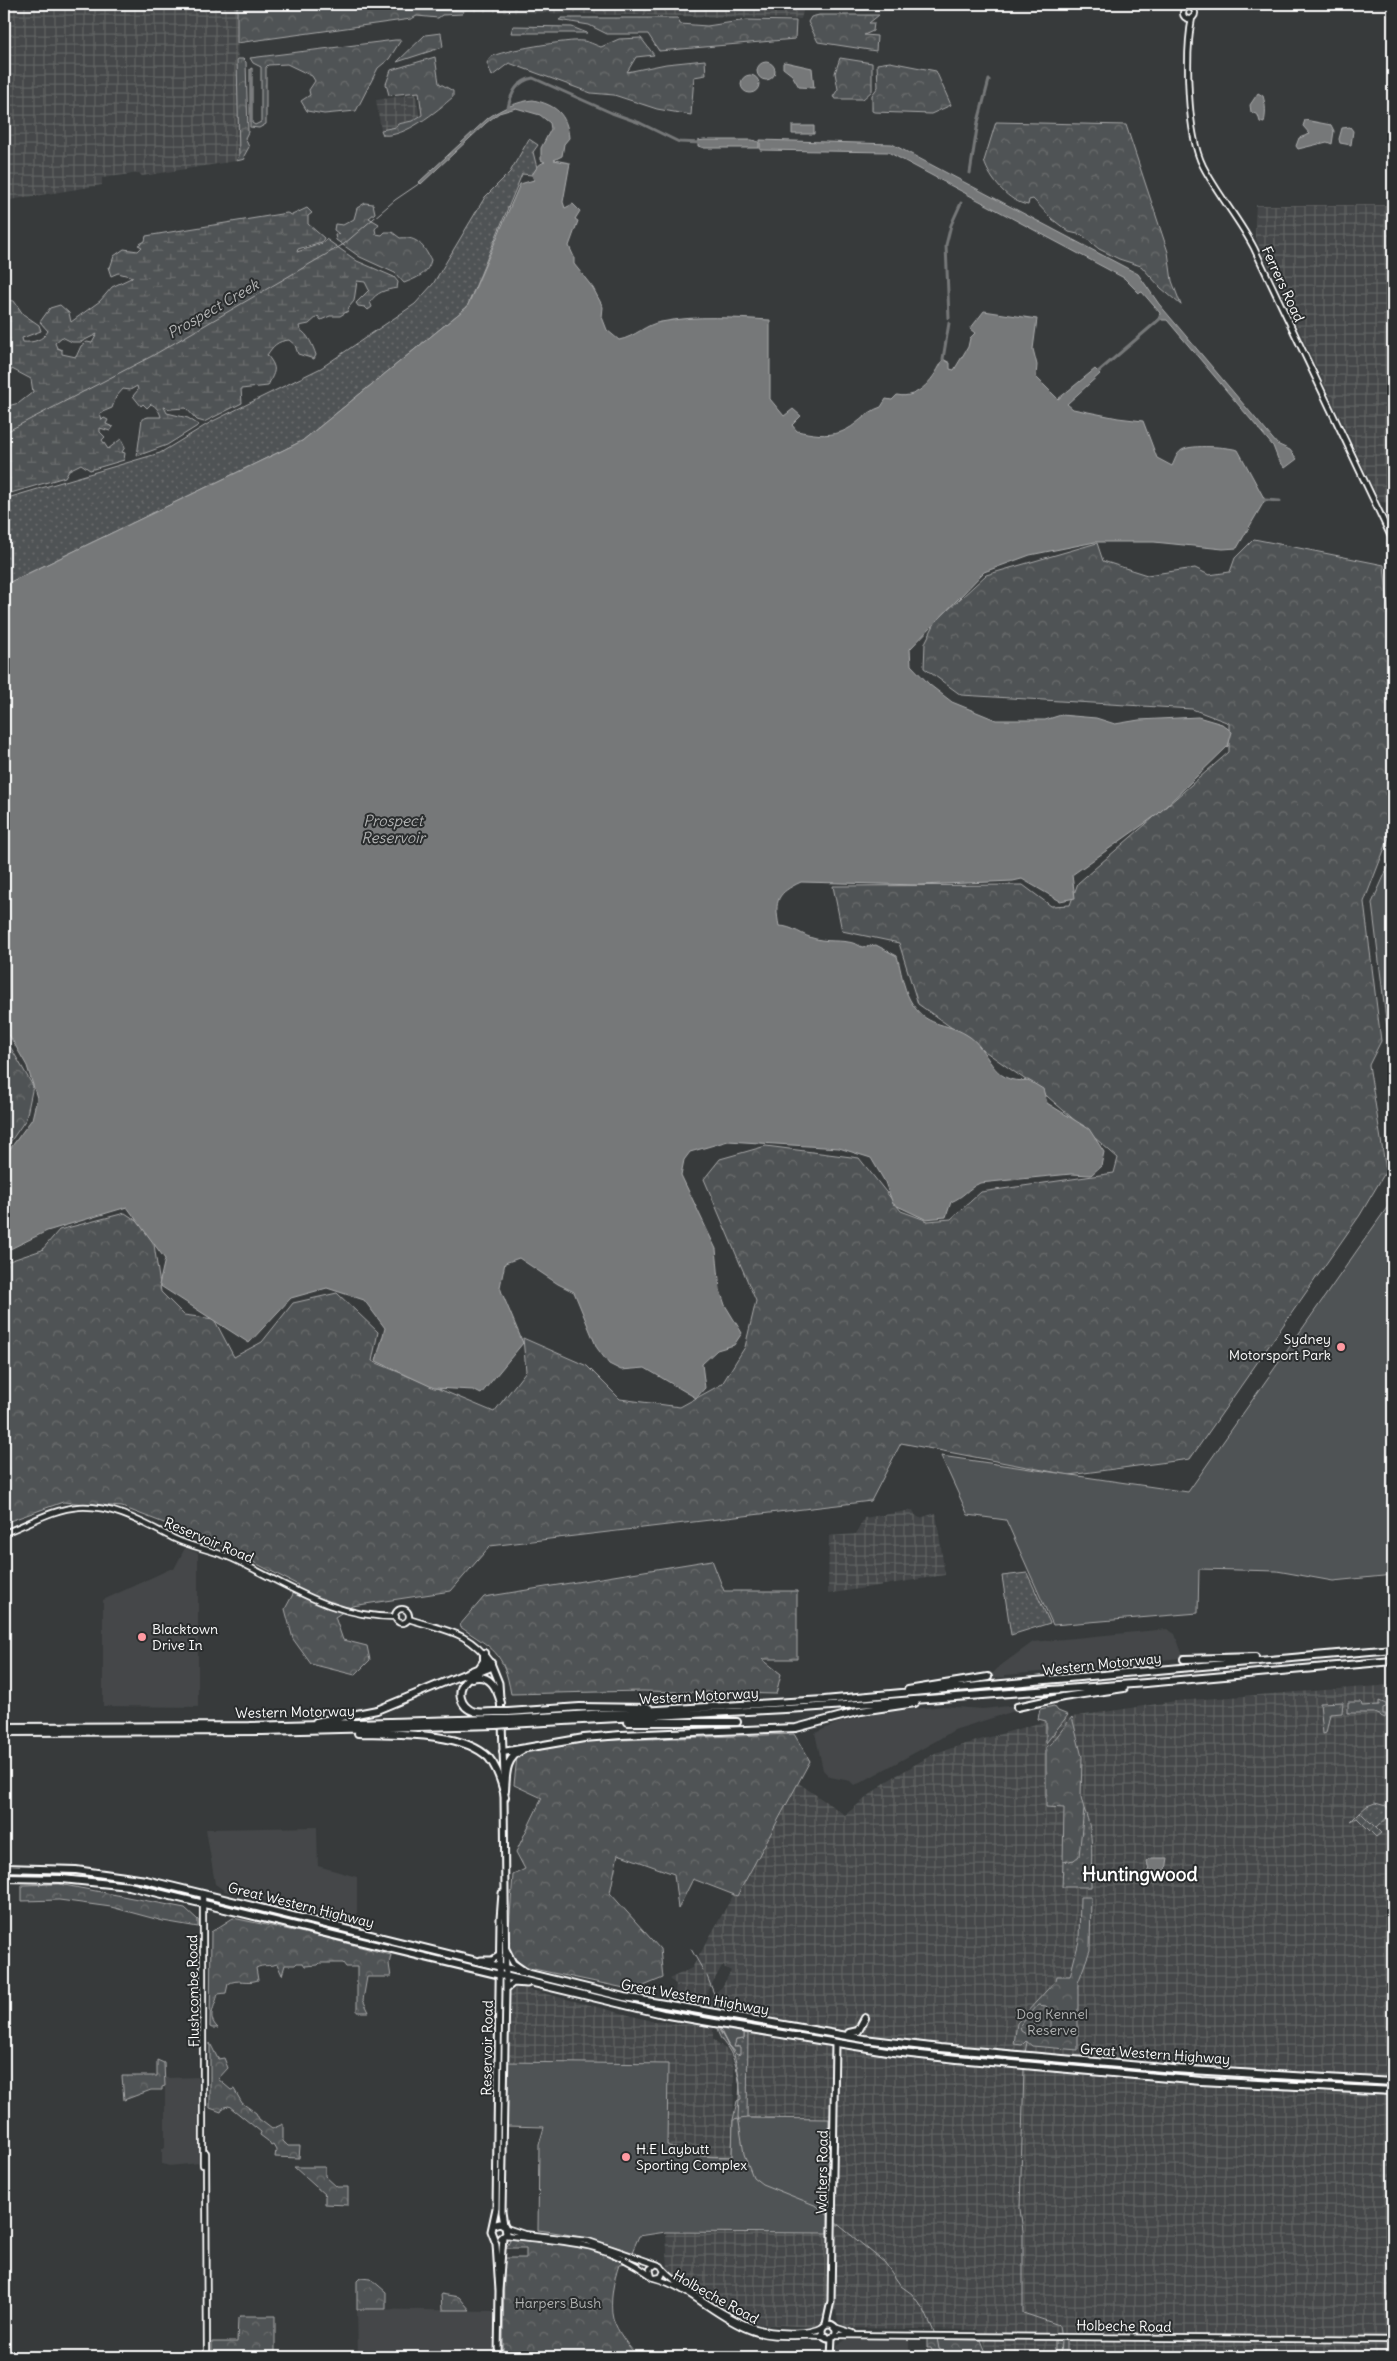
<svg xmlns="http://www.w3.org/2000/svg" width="1397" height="2361" viewBox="0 0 1397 2361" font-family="Delius,sans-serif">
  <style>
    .built { fill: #444748 }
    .industrial { fill: url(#industrial-grid); fill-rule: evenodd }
    .grass { fill: url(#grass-dots); stroke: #a8a9aa }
    .forest { fill: url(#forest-crowns); stroke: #a8a9aa }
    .wetland { fill: url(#wetland-marsh); stroke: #a8a9aa; fill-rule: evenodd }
    .garden { fill: url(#garden-furrows); stroke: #a8a9aa }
    .pitch { fill: #505354; stroke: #a8a9aa }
    .water { fill: #767879; stroke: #adaeaf }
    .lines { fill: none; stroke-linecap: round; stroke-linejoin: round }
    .stream { stroke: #adaeaf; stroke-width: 1 }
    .canal { stroke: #767879; stroke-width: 3 }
    .minor-casing { stroke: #fff; stroke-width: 8 }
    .major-casing { stroke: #fff; stroke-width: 9 }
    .highway-casing { stroke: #fff; stroke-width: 10 }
    .minor { stroke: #2a2d2e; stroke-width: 4.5 }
    .major { stroke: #2a2d2e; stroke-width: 5 }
    .highway { stroke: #2a2d2e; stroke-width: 6 }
    .highway-bridge-casing { stroke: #fff; stroke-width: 10; stroke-linecap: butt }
    .highway-bridge { stroke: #2a2d2e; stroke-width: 6 }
    .poi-dot { fill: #ff9aa2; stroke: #2a2d2e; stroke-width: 2 }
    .labels { text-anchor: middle; stroke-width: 4; stroke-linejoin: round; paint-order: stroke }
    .street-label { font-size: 14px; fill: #fff; stroke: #2a2d2e }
    .poi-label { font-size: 14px; fill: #fff; stroke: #2a2d2e; text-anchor: start }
    .park-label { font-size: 14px; fill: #b0b2b2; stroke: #2a2d2e }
    .water-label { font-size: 15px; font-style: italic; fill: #b4b5b5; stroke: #2a2d2e }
    .district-label { font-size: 19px; font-weight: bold; fill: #fff; stroke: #2a2d2e }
  </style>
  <defs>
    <pattern id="industrial-grid" width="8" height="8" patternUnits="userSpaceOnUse" patternTransform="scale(1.25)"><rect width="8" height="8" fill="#444748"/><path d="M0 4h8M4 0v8" fill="none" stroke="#606363"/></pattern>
    <pattern id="grass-dots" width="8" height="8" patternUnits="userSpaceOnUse" patternTransform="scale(1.25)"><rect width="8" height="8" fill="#505354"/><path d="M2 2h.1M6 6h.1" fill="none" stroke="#6a6d6e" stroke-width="1.8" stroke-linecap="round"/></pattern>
    <pattern id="forest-crowns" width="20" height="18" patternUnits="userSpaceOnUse" patternTransform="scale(1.25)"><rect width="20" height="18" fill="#505354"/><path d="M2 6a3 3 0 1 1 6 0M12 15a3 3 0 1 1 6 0" fill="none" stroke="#6a6d6e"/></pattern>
    <pattern id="wetland-marsh" width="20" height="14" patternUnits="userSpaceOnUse" patternTransform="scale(1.25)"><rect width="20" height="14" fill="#505354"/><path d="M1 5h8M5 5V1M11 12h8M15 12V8" fill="none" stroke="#6a6d6e"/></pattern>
    <pattern id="garden-furrows" width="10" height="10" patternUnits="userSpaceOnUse" patternTransform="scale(1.25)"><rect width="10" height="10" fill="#505354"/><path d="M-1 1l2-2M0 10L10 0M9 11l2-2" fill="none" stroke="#6a6d6e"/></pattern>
  </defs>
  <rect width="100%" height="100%" fill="#373a3b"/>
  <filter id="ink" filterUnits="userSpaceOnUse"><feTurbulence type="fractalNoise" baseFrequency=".02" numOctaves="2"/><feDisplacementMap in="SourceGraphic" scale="10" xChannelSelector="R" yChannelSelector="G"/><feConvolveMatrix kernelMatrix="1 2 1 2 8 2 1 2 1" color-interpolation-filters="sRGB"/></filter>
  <g filter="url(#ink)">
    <!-- built -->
    <path class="built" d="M185,1548l13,5v154l-95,-1v-106l67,-31h4z
      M1167,1629l8,5 7,19 4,4 -60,8 -121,10v2l-18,2 13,-13 33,-24z
      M1017,1705l1,5 -64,20 -18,11 -76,42 -6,2 -4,-4 -20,-4 -7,-7 -8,-37 25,-11 47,-10 56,-6 40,3z
      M317,1827l1,39 39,11v47l-132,-33 -10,-7 -9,-55z
      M200,2077v86l-31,3 -7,-2v-15l3,-2v-69z
      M357,2309l137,2v46h-136z
      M849,2338l60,1v18h-74l2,-12z"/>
    <!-- industrial -->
    <path class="industrial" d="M4,4h801l-4,15 -564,-13 2,150 -3,5 -94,15 -3,-3 -37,5v7l-98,16z
      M416,94l4,26 -21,7 -18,3 -5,-30z
      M1256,205h137v298l-13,-1 -125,-265z
      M913,1510l2,5 5,3 16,-5 9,62 -117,19 1,-58 27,-2 8,-16z
      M1393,1685v672h-327v-16l-11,-1v17h-67l-6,-22 -5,-5 -128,-2 -11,-6 -2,-12h-9l-3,11 -9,6 -56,-3 -27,-13 -64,-41 -2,-38 162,1 -81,-115 1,-84 -35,-6v11l16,13 5,16 -1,89 -37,-1 -12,-2 -178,-92 3,-69 6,-5h8l129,33 52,5 2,-25h-3l-1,6 -27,-5 1,-18 -7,-5 23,-11 105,-186 48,33 42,-34 48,-28 111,-32 130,-20zM722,1966l9,5 -9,16 -16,14v-6z"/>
    <!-- grass -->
    <path class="grass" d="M529,139l9,6 -5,7 4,16 -5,7 -10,-1 -55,133 -165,134 -298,144v-86l156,-46 51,-31 110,-54 94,-64 18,-20 52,-87 25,-25z
      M1027,1573l23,50 -39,12 -9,-59z
      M1375,1803l11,3 6,7 -16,15 -16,-16 7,-6z
      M1084,1809c11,25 7,51 7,78h-29l1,-25 11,-2z
      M717,2028l3,1 8,17 9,8 1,-8 -5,2 3,-8 8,-1v-6l4,1 -1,84h33l44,83h4v24l-144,-71 12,2 36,1 1,-37 4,-19 4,-2c-1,-13 -3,-31 -9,-43 -4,-11 -13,-15 -15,-28z"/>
    <!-- forest -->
    <path class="forest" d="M237,6l227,5 -2,3 -20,1 -4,3 -21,-2 -6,3 -174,24z
      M819,15h60l-10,8h5l-1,8 -9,4 13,1 -1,15 -58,-9 -10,-20 3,-5z
      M562,18h116l2,6 27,2 40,-6 49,1 -1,18 -136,12 -11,-17h-41l-18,-9 -30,-5z
      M513,26l59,1 15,6h-76z
      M441,33l2,14 -46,15 28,-27z
      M641,38l13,17 -18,2 -9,15 39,-8 39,-4 1,15 -12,2 -3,38 -34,-6 -43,-14 -23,-2 -82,-30 -17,13 -5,-13c1,-2 3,-5 4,-6 8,-6 80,-18 91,-16 6,0 13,4 19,6l18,-8z
      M395,40h6l-12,19 -11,9 -22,43 -32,3 -17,-3 -6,-10 9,-6 -1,-5 6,-9 -3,-5 -25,-12 -19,1 -2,2v57l-7,4 -9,-1v-58l2,-1v55l3,2 6,-3v-55l-8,-4 -3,-5z
      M435,57l4,26 14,8v6c-16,14 -49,41 -70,38l-2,-5 15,-3 2,-3 14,-3 10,-6 -3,-23 -30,3 -3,-11 5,-14z
      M840,58l32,5v28l-9,8h-27l-3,-2 5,-8 -3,-16z
      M237,59h6l3,3 2,70 -3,6 4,9 -5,9 1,3 -9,2 3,-5z
      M890,62l46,9 15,34 -20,9 -57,-2 -2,-1v-16l6,-8 -1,-23z
      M996,122l130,3 42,127 4,29 9,24 -20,-17 -20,-22 -22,-7 -20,-10 -17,-14 -13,-3 -17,-13 -19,-20 -4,1 -1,5c-19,-3 -38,-25 -44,-44z
      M365,203l8,1 2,9 -6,5 10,6 -4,5 1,5 6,1 3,-3h7l8,6c18,-2 24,9 31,22 -3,14 -14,18 -27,23l-9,-10 -35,-16 -24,-17 -1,-5 4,-1 -5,-4 1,-6 8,1 11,-6 3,-11z
      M1254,539l130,26 9,90v172l-29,75 17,139 -12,24 17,106 -26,44 -170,244 -121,16 -168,-32 -30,58 -381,45 -39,45 -99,15 -17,11 8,23 24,6 3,14 -15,15 -44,-11 -18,-25 -8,-30 13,-24 -84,-43 -92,-35 -59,-5 -59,21v-263l5,1 33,-11 17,-20 66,-17 27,18 9,61 23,23 30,4 20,38 28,-15 31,-39 44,-10 41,39 -6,29 122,51 32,-41 -3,-33 64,28 33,33 60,8 42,-23 23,-37 11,-46 -52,-122 16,-20 46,-13 93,12 42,53 27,10 23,-2 30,-27 133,-19 4,-15 -78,-68 -122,-86 -19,-61 -57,-12 -9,-45 190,-1 28,21 19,-1 8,-22 151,-131v-29l-37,-14 -231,-14 -37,-27 1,-25 11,-22 50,-46 111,-32 6,18 44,14 48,-7 14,7 21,-3 5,-14z
      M4,1036l29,50 -7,33 -22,32z
      M712,1560l12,31h73v68h-35l19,15 -5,20 -134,-3 -131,3c-8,-44 -17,-44 -52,-68l25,-29z
      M1379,1701l7,3v3l-3,1v6h3l-1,4 -11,-5h-26v-11h13l1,4 17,-1z
      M1343,1702l-1,11 -12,1 -4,19 -3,1 -3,-31z
      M1054,1706l4,5 10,4 -22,28v-22l-8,-2 2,-10z
      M1072,1717l10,40 -1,40 3,12 -5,47 -5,4 -11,2 1,-54 -18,-1v-60l5,-3z
      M794,1734l16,27 -73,135 -44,-17 -15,30 -4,-35 -56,-20 -8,39 50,56 3,29 -29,12 -110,-23 -15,-15 -1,-10 5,-67 12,-6 -9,-17 26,-54 -28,-13 3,-29 16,-7 59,-8z
      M59,1884l126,24 13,12v7l-35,-6 -52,-14 -52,-7 -37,1v-16z
      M1080,1897h11l-1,53 -12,33v67l-46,-4 -6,-5 -4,4 -8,-1 3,-21 39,-43 1,-4h13l9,-35z
      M233,1918l90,19 68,18 -2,9 2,13h-24l-4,23 6,12h-12v-45h-11l-3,-4h-23l-2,2 -13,1 -2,-3h-6l-2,2h-10l-3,10 -5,-11c-9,3 -13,0 -21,4l2,12c-11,4 -21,-2 -30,4l-2,9 -8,1c-3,13 -12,23 0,34h-6l-2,-1 1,-95z
      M720,2029l24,4v6l-8,1 -2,7h6v7l-3,1 -9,-10z
      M210,2043l8,16 6,-1 4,10 -10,11 13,11 3,-1 8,14 14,10 3,6 13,10 11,-5v17l5,5h12l-1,12 -24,-1 1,-7 -3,-5 -2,1 -3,-5 -8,-6 1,-3 -32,-26 -5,1 -3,5 -11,-4z
      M157,2060l7,3 1,23 -3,1v3h-11l-27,10 -2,-24h35z
      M294,2167h31v9l12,11h11v18l-23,-1v-9z
      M511,2239l72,8 21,6 25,10 -10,1c-5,14 -10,39 -6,54 4,13 16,30 26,39h-136l1,-99h22v-10h-20z
      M360,2278l11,1 15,13v17h-29v-28z
      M441,2294l18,3 11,13h-28z
      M240,2316h35v41h-63v-15h25l1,-24z
      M927,2339l54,1 7,17h-53l-4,-9h-4z
      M1055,2340h11v17h-11z"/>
    <!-- wetland -->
    <path class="wetland" d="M307,208l5,5 -4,3v8l16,14 -2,4 -24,7 -1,3 26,-9 3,-4 31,22 37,16 4,5 -1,6c-12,2 -20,4 -27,14l2,5 -4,3 -3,-3 -7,-1 -2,-3 13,-13 -4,-8 -8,-1 -3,20 -5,6 -1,4 -8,5h-10l-9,4 -3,-4 -9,8 -10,2 1,4c8,4 13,16 16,25l-2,4 -16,-5 -3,-9 -6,-5c-12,1 -16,6 -22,15 12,15 7,16 1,31l-27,3 1,14 -38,19 -7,-2 -11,-12 -16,1 -6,-2 3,6 21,5 11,7 -32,20 -30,11 5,-37 6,-2h13c-1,-5 -5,-11 -10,-13l-4,4 -4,-4 -2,2 -8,-10 5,-6 -1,-4 -7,4 -7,-1 -7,8 -4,11 -12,5 2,7 2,-2 4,2 -2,4 7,3 -3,4 -10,-3v4l5,5 -3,3 6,9 13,-10 4,8 -3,5 3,1 -1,7 -34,10 -9,-6 -12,6 -4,7 -61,18v-88l15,-4 14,-11 -2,-13 -19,-10 -2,4 -6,2v-75l10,1 9,13 16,11 2,6 -19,7 1,4c10,1 20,-2 25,-11l-8,-9 10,-14 10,-3 9,8 2,9 29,-21 12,-14 21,-10 -15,-4 -7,3 -3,-9 2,1 4,-12 10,-7 14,2 4,-4 -4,-2 7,-4 1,-5 141,-23 5,2zM97,334l-5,9 -5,-1 -6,4 -5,11 -14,-3v-4l-5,-2 -2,-5 7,-6 10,5h9z
      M1038,2005l8,1 5,5v17l-6,6h-19l-5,-3 -1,-5z"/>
    <!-- garden -->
    <path class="garden" d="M1360,1812l21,21 -5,4 -19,-19 -6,3z"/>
    <!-- pitch -->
    <path class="pitch" d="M1393,856v222l-21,-175z
      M1393,1199v376l-60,6 -56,-10 -78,-2 -1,44 -145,12 -47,-105 -38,-5 -27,-59 247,36z
      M506,2062l162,2 -1,81c24,12 39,12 65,12l1,-37 14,-2 82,1 -1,114 -162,-1 -27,4 -7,16c-31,-11 -60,-18 -94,-22l1,-85 5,-18 -37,-1z"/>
    <!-- water -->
    <path class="water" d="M757 71a9 9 0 1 1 18 0a9 9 0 1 1-18 0Z
      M785,62l27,6 2,20 -15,-1 -7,-12 -9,-7v-5z
      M741 84a9 9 0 1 1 18 0a9 9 0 1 1-18 0Z
      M1258,93l5,3c3,10 3,17 1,27l-4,-1 -2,-7 -7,-3 -1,-7z
      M533,100c23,5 34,14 36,38l-5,6 -2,12 -8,4 16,3 -7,39 2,6 8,-4 7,7 -5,8 3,2 -9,25 5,11v7l19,24 10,19 -1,10 5,13 12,10c16,-3 27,-16 42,-18 36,-7 73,-4 109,-2v79l14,17 9,-7 8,7 -9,9 5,6c14,3 30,6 44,1 15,-5 24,-20 40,-25l5,-8 6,1 5,-5c22,5 38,-18 46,-36l7,4v6l4,1 14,-23 2,-9 5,-5 -5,-4 14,-18 53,8 -4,30 4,16 -1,12 22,22 37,-30 5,5 -33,30 6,5 45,9 25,3 14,37 15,8c3,-6 4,-12 10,-16 10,-6 46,-3 56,0l27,50 -28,48 -14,1 -69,-7h-59l-65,13 -46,17 -74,77 1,16 19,20 22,17 44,18h49l16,-5 35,3 19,6 24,-4 59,-3 24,7 10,8 -4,14 -70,68 -86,61 3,23 -15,3 -38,-22 -9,2 -93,4 -119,-3c-24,11 -27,18 -22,44 14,0 23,10 37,13 16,4 32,-1 46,8l14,-2 21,11c4,14 6,31 13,44 16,29 35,21 57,35 23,13 23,51 61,45l15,9 4,14 42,26 15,23 -3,14 -10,9 -20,-1 -91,9c-13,6 -15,13 -29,19l-5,15 -21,2 -32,-15 -8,-22 -14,-24 -32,-10 -111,-7 -38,11 -6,8 -3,15 35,74 4,41 5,15 17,28 -8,12 -17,5 -15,14 3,24 -9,10 -51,-30 -24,2 -12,-6 -12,-16 -23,-56 -16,-8 -39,-26 -14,5 -5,24 2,6 21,50 -42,51 -8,-4 -39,-2 -58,-27 9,-33 -21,-28 -37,-12 -36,10 -42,45 -90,-58 6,-26 -38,-52 -80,24 -43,21v-95l28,-38 5,-21 -10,-32 -23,-40v-441l298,-144 165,-134 53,-123 14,-4 -2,-5c4,-6 6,-11 13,-13l-4,-2v-12l10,-19 -1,-6 -10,-8 -24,-7 -17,5 -13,10 -65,61 -2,-2 69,-64c13,-9 30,-17 45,-18z
      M1305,120l26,5 3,6 -2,13 -5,-2 -29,7 -2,-3 3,-8 11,-4 -7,-8z
      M792,126h22v8h-22z
      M1350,127l3,4 -2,14 -11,-2 -1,-4 3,-11z
      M704,140h48l7,2v6h-55l-6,-2v-5z
      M760,140l132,4 246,130 21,30 118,140 13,6 7,9 -12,9 -7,-9 -5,-13 -106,-126h-5l-3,-3 1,-4 -18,-21 -3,1 -15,-15 -236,-126 -128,-2z
      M1151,1858h17l-2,12 -6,4 -11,-3 -2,-10z"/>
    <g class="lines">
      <!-- stream -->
      <path class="stream" d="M4,433l148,-77 192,-112 51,-44 25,-17
        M691,1949l12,21
        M707,1976l13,33
        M718,2028l16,27 3,11 3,16 -2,34 6,38 9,23 9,7 55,22 13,11
        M1028,2034l9,-13
        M1025,2053l2,-11
        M1024,2069l-4,140 3,22v82l36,12 1,8
        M835,2222l50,41 16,23 11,8 12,16 11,24
        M937,2338l2,11 13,8
        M1060,2357l1,-16"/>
      <!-- canal -->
      <path class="canal" d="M508,108c3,-15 9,-27 25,-30l79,35 28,10 39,19 23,1
        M970,173l8,-51 11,-42
        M949,318l-3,-73 5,-20 10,-22
        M943,359l6,-36
        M1098,372l63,-54
        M1265,500l15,1"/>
      <defs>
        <path id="minor" d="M1183 13a6 6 0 1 1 12 0a6 6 0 1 1-12 0Z
          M1192,18c-7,35 -5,117 11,148 15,29 36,53 51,82l139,293
          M4,1533c25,-9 48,-24 75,-26 35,-2 66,17 96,32 19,9 39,11 58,20 56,26 97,58 163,58
          M395 1616a7 7 0 1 1 14 0a7 7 0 1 1-14 0Z
          M409,1619c35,12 59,11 82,44
          M203,1894v271
          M206,2153l1,204
          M506,2228l18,6 64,7 67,23
          M505,2235c57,8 96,4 145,40
          M663,2269c17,19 68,51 92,59 16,5 54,8 68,-1
          M656,2278l5,-1 3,-6 -3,-5 -5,-2 -6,5 2,8 2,1c35,9 61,39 95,52 24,10 51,4 77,6
          M834,2327l19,6
          M834,2335l559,5"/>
        <path id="major" d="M491,1663l8,20 2,31
          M502,1723l2,54
          M506,1949l7,14 13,9
          M481,1960h11l8,-5
          M506,1989l7,-6 14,1
          M493,2225l7,-2 5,3 1,7 -6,5
          M504,2225l-2,-13 4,-220 -2,-197
          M499,2291l-3,-47 -5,-13 5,-23 4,-289 2,-26
          M826,2324l5,-23 4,-258
          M822 2331a7 7 0 1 1 14 0a7 7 0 1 1-14 0Z
          M498,2357l1,-66 4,-54
          M831,2357l1,-20"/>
        <path id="highway" d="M1184,1659l71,-2
          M480,1667l4,-6v-8
          M489,1668c-7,3 -16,6 -22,11 -11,11 -8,28 8,33 6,1 13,0 20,0
          M472,1678c18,-5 25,10 29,25
          M908,1690l80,-13
          M1017,1707l46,-10 61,-9
          M508,1712l72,-5 69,1
          M509,1719l315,-19 569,-51
          M316,1722l61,-12 114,-47
          M628,1722h109
          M509,1724l295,-16 342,-25 247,-22
          M4,1727l246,-1 245,-7
          M4,1732l258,-1 234,-6
          M358,1733c35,1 105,-2 131,25 9,11 13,25 16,39
          M503,1752l81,-14 37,-3 175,-7 65,-17 54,-8
          M505,1791c1,-16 0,-33 17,-41
          M4,1868l72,2 70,10 478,117 240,42 76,9 234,21 219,13
          M4,1878l58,1 67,7 534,128 69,12 161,26 64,7 244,22 192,10
          M849,2033l9,-2 7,-13"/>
      </defs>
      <!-- minor casing -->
      <use href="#minor" class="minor-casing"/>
      <!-- major casing -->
      <use href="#major" class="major-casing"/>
      <!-- highway casing -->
      <use href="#highway" class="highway-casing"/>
      <!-- minor -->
      <use href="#minor" class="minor"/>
      <!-- major -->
      <use href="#major" class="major"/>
      <!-- highway -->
      <use href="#highway" class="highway"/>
      <defs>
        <path id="highway-bridge" d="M495,1712h13
          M495,1719h14
          M496,1725l13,-1"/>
      </defs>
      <!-- highway-bridge casing -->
      <use href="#highway-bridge" class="highway-bridge-casing"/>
      <!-- highway-bridge -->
      <use href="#highway-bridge" class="highway-bridge"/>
    </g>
  </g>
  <!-- markers -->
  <g class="poi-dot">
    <circle cx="1341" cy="1347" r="5"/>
    <circle cx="142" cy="1637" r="5"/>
    <circle cx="626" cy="2157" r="5"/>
  </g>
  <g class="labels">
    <!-- street labels -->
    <g class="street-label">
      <text transform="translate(1283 284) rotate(65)" y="5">Ferrers Road</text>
      <text transform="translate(209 1540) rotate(23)" y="5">Reservoir Road</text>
      <text transform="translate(1102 1664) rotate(-6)" y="5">Western Motorway</text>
      <text transform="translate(699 1696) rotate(-3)" y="5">Western Motorway</text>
      <text transform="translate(295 1712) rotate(-1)" y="5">Western Motorway</text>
      <text transform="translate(301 1905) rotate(14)" y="5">Great Western Highway</text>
      <text transform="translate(193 1991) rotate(-91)" y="5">Flushcombe Road</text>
      <text transform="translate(695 1997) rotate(10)" y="5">Great Western Highway</text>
      <text transform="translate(487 2048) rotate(-89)" y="5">Reservoir Road</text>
      <text transform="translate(1155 2054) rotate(4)" y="5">Great Western Highway</text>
      <text transform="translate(822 2172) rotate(-89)" y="5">Walters Road</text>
      <text transform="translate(716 2297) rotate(29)" y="5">Holbeche Road</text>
      <text transform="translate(1124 2326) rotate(1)" y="5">Holbeche Road</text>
    </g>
    <!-- poi labels -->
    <g class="poi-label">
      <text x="1331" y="1344" text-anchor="end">Sydney<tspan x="1331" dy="16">Motorsport Park</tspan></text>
      <text x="152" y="1634">Blacktown<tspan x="152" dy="16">Drive In</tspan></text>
      <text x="636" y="2154">H.E Laybutt<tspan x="636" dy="16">Sporting Complex</tspan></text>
    </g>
    <!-- park labels -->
    <g class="park-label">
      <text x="1052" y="2019">Dog Kennel<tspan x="1052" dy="16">Reserve</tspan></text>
      <text x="558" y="2308">Harpers Bush</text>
    </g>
    <!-- water labels -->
    <g class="water-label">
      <text transform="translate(213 309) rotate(-30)" y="5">Prospect Creek</text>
      <text x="393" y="826">Prospect<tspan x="393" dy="17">Reservoir</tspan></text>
    </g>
    <!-- district labels -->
    <g class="district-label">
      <text x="1140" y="1881">Huntingwood</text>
    </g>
  </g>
  <!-- margin -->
  <rect width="1397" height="2361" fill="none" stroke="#2a2d2e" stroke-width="20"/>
  <rect x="10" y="10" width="1377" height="2341" fill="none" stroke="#fff" stroke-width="2" filter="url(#ink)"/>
</svg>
